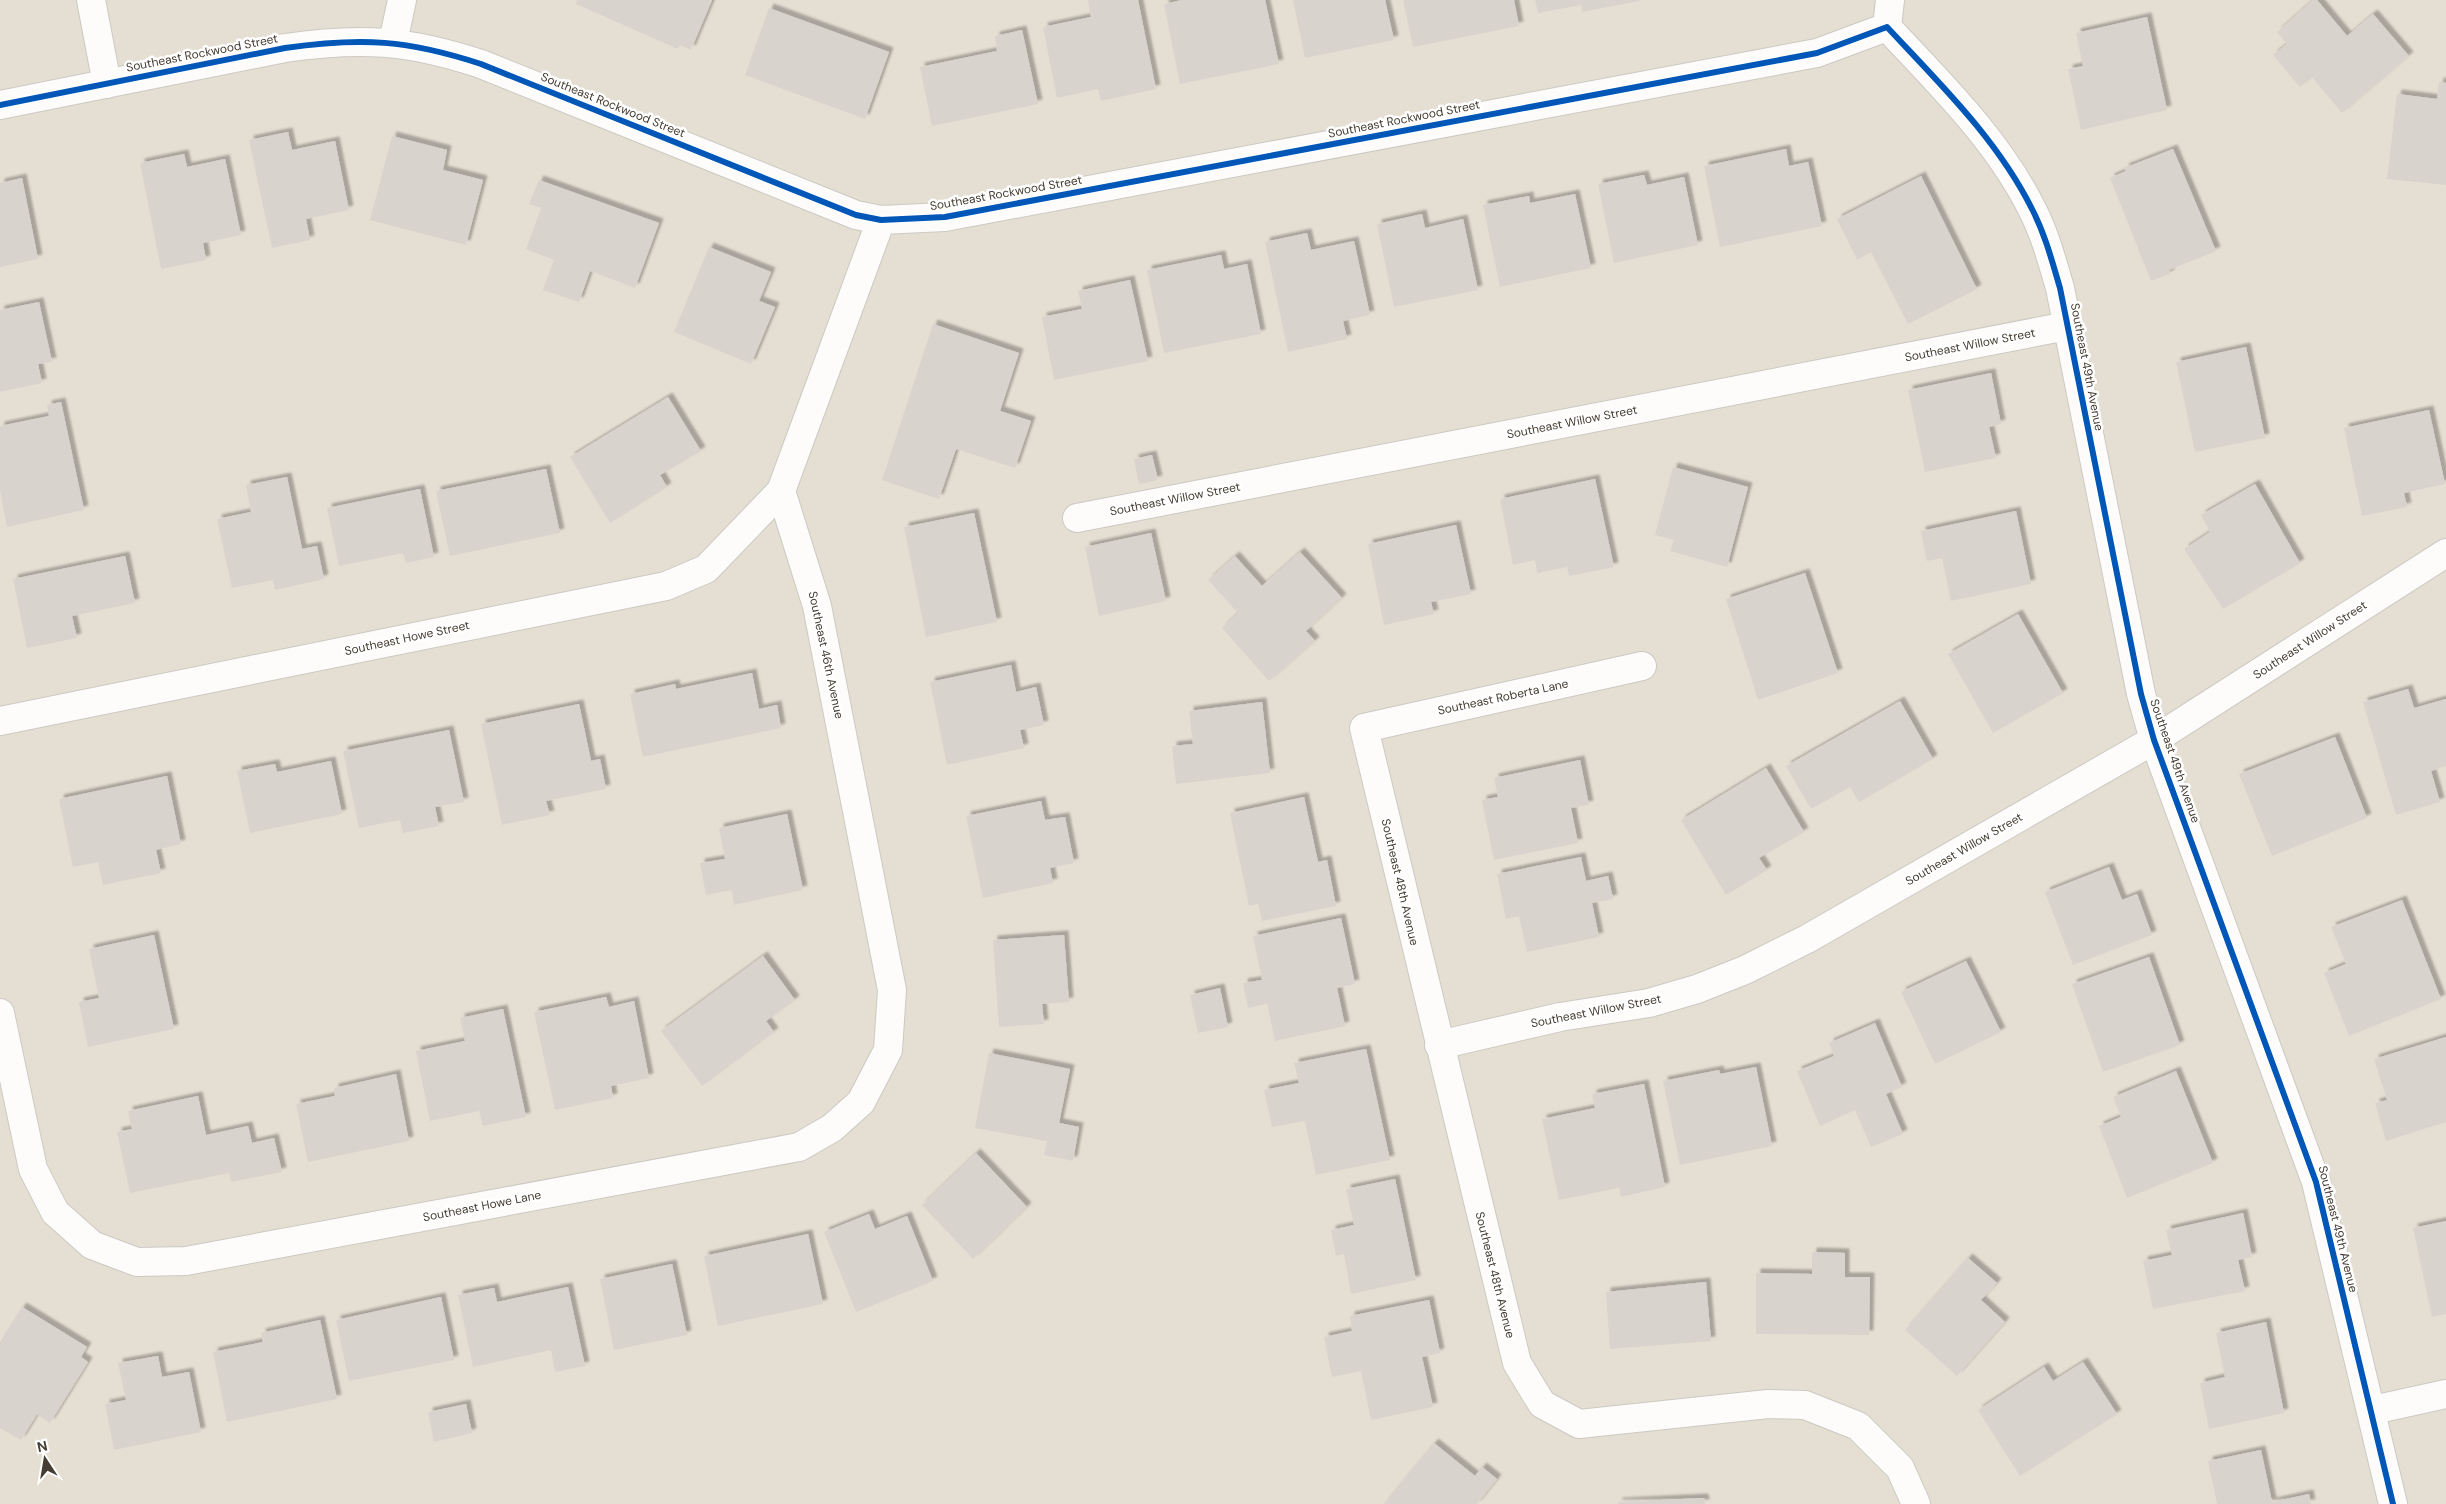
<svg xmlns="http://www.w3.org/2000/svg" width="2446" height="1504" viewBox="0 0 2446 1504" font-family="'DM Sans',sans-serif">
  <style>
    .residential { fill: #e5dfd3 }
    .building { fill: #d8d4cd; filter: url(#shadow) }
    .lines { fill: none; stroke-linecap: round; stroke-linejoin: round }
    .minor-casing { stroke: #ccc9c2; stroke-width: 30 }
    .minor { stroke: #fdfcfb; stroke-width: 28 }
    .cycleway-casing { stroke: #fff; stroke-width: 9 }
    .cycleway { stroke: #0057b8; stroke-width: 6 }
    .labels { text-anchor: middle; stroke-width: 5; stroke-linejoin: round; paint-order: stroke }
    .street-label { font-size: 12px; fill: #453d33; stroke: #fff }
  </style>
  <defs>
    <filter id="shadow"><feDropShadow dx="4.5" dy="-4.5" stdDeviation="1" flood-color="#0004"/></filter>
  </defs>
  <rect width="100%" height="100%" fill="#f0ede6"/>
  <!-- residential -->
  <path class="residential" d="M0,0h2446v1504h-2446z"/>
  <!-- building -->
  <path class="building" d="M577,0h135l-21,50 -11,-5 -2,4 -102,-45z
    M1088,0h50l18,89 -55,12 -3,-12 -41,9 -14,-71 48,-10z
    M1182,0h83l14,64 -99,20 -16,-80z
    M1293,0h92l9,40 -89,18z
    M1403,0h111l5,26 -106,21z
    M1535,0h104v1l-57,11 -1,-7 -43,8z
    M2313,0h4l30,36 26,-22 36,42 -67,57 -30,-36 -12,10 -27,-32 14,-11 -10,-12z
    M769,8l120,44 -24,67 -120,-44z
    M2147,17l20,93 -86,20 -13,-61 15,-3 -7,-33z
    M1022,30l16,74 -106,22 -12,-59 77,-16 -2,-15z
    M2439,82l7,1v102l-59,-6 10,-85 40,5z
    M288,132l4,18 43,-9 14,69 -43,9 4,21 -38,8 -23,-108z
    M392,136l55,14 -4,20 40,10 -17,65 -96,-25z
    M1786,149l3,17 19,-4 14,64 -102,21 -16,-81z
    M2173,149l43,102 -47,19 1,4 -19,7 -41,-103 16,-7 -2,-3z
    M184,154l3,13 38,-8 16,76 -38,8 3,17 -45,9 -21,-106z
    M1644,175l3,10 37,-8 14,68 -84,18 -16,-79z
    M1921,176l56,113 -69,35 -37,-72 -14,8 -20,-41z
    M22,178l16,81 -38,8v-84z
    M539,180l120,43 -24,65 -45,-17 -11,31 -36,-12 11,-30 -28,-11 15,-41 -12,-4z
    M1575,194l16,74 -91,19 -17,-82 46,-9 1,7z
    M1422,214l3,14 38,-9 15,71 -84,17 -17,-83z
    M1307,233l4,17 43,-9 16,74 -27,6 4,18 -59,13 -23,-110z
    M709,247l62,25 -12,29 16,6 -24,57 -77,-32z
    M1221,255l3,14 23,-5 14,70 -97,19 -17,-83z
    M1130,280l18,81 -94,19 -12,-63 40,-8 -4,-18z
    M39,302l13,60 -14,2 4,19 -42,9v-82z
    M933,324l86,29 -19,58 31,10 -16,47 -59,-19 -17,50 -57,-19z
    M2246,347l19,91 -70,14 -19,-90z
    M1991,373l10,51 -12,3 7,31 -71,14 -17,-82z
    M668,397l33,54 -41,24 7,12 -57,36 -40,-66z
    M61,402l23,108 -77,17 -7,-37v-64l49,-10 -2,-11z
    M2429,410l16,74 -41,9 3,14 -45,9 -18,-88z
    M1152,455l6,25 -19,4 -5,-25z
    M1673,467l75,20 -21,80 -57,-16 4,-11 -19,-5z
    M546,469l14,64 -110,23 -14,-65z
    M287,477l15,72 15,-3 7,33 -49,11 -2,-10 -41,8 -15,-69 34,-7 -5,-27z
    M1595,479l19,88 -45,9 -2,-9 -30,6 -2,-13 -22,5 -13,-66z
    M2255,484l45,79 -77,46 -39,-60 26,-17 -9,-17z
    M420,489l14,68 -28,6 -3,-10 -64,13 -12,-58z
    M2016,511l15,73 -80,17 -9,-43 -15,3 -6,-30z
    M974,513l23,109 -71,15 -22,-110z
    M1456,525l15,69 -40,8 3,12 -50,11 -16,-81z
    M1151,533l15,68 -67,15 -14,-69z
    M1300,552l42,46 -36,33 9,10 -46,40 -47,-53 16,-15 -30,-33 27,-24 27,30z
    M125,556l10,47 -63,13 5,22 -50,10 -14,-69z
    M1805,573l33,100 -80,27 -32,-101z
    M2018,614l45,79 -70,40 -45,-79z
    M1011,665l5,27 20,-5 8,38 -24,5 4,18 -77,17 -17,-83z
    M752,673l7,36 18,-4 4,23 -138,29 -13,-63 45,-10 1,5z
    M2408,689l6,19 32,-9v67l-15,5 9,31 -44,13 -33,-113z
    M1900,701l33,58 -74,43 -9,-15 -39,22 -25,-43z
    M1262,702l8,71 -94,11 -4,-38 21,-2 -4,-33z
    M579,704l12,57 9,-2 6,30 -60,12 4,14 -48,10 -21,-101z
    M449,730l15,72 -29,5 4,19 -36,7 -3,-13 -41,8 -16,-77z
    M2335,737l32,81 -95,38 -33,-82z
    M1580,760l9,45 -18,3 7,35 -84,17 -12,-60 16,-3 -4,-19z
    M331,761l11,53 -92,19 -13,-62 38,-7 2,8z
    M1766,768l38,64 -45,26 8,12 -41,25 -45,-75z
    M167,776l14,68 -25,6 5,23 -58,12 -5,-23 -25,5 -14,-68z
    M1304,797l14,65 9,-2 9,46 -74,15 -4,-17 -9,2 -19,-93z
    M1041,801l4,19 20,-3 9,46 -24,5 3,15 -70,15 -17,-82z
    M787,814l16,76 -69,15 -2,-15 -26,5 -6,-32 25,-4 -6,-31z
    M1581,857l5,24 22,-5 5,23 -21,4 7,34 -72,15 -8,-36 -13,3 -9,-45z
    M2109,867l13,33 15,-6 15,41 -79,30 -28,-73z
    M2402,900l39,99 -92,37 -25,-63 22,-9 -15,-37z
    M1341,918l14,66 -18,4 8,38 -70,15 -8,-37 -19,4 -5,-25 19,-3 -9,-44z
    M154,935l20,94 -86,18 -9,-45 20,-4 -10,-49z
    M1064,935l5,67 -27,2 2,20 -45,3 -6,-87z
    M763,956l32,44 -29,21 8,11 -72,54 -41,-55z
    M2149,957l31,88 -77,27 -31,-88z
    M1966,961l35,71 -66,32 -34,-72z
    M1220,988l8,39 -30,6 -8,-38z
    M606,997l3,10 25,-6 15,77 -38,8 2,12 -58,12 -21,-98z
    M503,1009l23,108 -43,9 -4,-15 -49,10 -14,-70 49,-10 -5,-23z
    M1875,1023l27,64 -16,7 17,40 -32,13 -16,-37 -35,16 -23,-55 37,-15 -5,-13z
    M2446,1037v85l-60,19 -11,-38 12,-3 -13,-41z
    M1366,1049l24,111 -74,15 -11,-54 -33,6 -8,-37 35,-7 -5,-20z
    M989,1053l81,16 -11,54 20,4 -6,34 -29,-6 3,-14 -72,-13z
    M1756,1067l16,79 -92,19 -17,-84 56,-11 1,4z
    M2176,1071l37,92 -86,35 -28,-72 22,-9 -8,-20z
    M396,1074l13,67 -101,21 -12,-58 39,-8 -1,-8z
    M1644,1084l21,103 -44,10 -2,-9 -60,12 -17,-81 53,-11 -3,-14z
    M198,1096l8,39 42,-9 4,17 22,-5 8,34 -51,10 -2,-9 -99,20 -13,-61 15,-3 -4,-18z
    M976,1153l51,54 -54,52 -51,-54z
    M1395,1179l21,101 -65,14 -7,-40 -8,2 -5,-26 23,-5 -8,-36z
    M2243,1213l9,44 -14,3 7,31 -92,18 -10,-48 29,-6 -6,-25z
    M869,1214l6,15 32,-13 26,65 -77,31 -32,-80z
    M2446,1221v93l-14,3 -19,-89z
    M808,1234l15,70 -105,22 -14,-70z
    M1812,1252l33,1v24h25l-1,58 -113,-1v-61l56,1z
    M1968,1258l29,25 -16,17 24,22 -48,54 -52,-46z
    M672,1264l15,71 -73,15 -14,-71z
    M1706,1282l5,59 -101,8 -4,-57z
    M568,1287l17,79 -30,6 -4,-22 -78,17 -15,-72 36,-7 3,14z
    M441,1297l13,63 -105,21 -13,-61z
    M1429,1300l11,53 -18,4 11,50 -62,13 -10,-49 -29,6 -8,-40 28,-6 -2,-15z
    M22,1307l65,40 -6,10 7,5 -38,61 -13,-9 -16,26 -21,-12v-86z
    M320,1320l17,79 -110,23 -14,-70 50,-10 -2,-9z
    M2266,1322l18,91 -75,16 -9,-46 25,-6 -9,-44z
    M158,1356l4,21 27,-5 12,60 -87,18 -9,-46 21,-4 -8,-37z
    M2083,1362l34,52 -97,62 -42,-66 66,-43 9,14z
    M466,1404l6,29 -38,9 -6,-30z
    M1434,1443l41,33 7,-9 15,12 -20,25h-93z
    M2261,1450l11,52 37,-8 2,10h-94l-9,-43z
    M1704,1498l1,6h-87v-2z"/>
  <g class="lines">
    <defs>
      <path id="minor" d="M91,0l16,84
        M1887,27c53,57 110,112 145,182 13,25 20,52 28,79l81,406 13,46 162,442 77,322
        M1887,27l3,-27
        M393,42l9,-42
        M0,105l285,-57c77,-11 123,-8 196,16l375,151 25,5 64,-3 872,-164 70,-26
        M1077,518l990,-192
        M1642,666l-278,62 153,635 25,41 37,20 189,-20 37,1 53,21 42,42 16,36
        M0,721l666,-135 40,-17 75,-78
        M0,1013l33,156 22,43 37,33 45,17 49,-1 613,-114 33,-19 29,-26 27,-52 4,-60 -75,-384 -36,-115 100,-271
        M1439,1045l121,-28 89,-14 48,-14 48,-19 62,-31 347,-199 292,-187
        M2373,1410l73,-16"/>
    </defs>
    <!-- minor casing -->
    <use href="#minor" class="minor-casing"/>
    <!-- minor -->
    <use href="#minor" class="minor"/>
    <defs>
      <path id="cycleway" d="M0,105l285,-57c77,-11 123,-8 196,16l375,151 25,5 64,-3 872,-164 70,-26c53,57 110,112 145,182 13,25 20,52 28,79l81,406 13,46 162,442 77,322"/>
    </defs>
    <!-- cycleway casing -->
    <use href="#cycleway" class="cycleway-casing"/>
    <!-- cycleway -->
    <use href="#cycleway" class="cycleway"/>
  </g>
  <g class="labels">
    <!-- street labels -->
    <g class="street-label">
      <text transform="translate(202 53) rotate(-11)" y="4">Southeast Rockwood Street</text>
      <text transform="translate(613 105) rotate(22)" y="4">Southeast Rockwood Street</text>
      <text transform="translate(1404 119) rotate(-11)" y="4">Southeast Rockwood Street</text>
      <text transform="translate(1006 193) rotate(-10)" y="4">Southeast Rockwood Street</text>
      <text transform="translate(1970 345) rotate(-11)" y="4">Southeast Willow Street</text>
      <text transform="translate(2087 367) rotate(79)" y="4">Southeast 49th Avenue</text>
      <text transform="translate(1572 422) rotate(-11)" y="4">Southeast Willow Street</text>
      <text transform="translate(1175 499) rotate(-11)" y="4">Southeast Willow Street</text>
      <text transform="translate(407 638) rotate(-12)" y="4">Southeast Howe Street</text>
      <text transform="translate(2310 640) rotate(-33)" y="4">Southeast Willow Street</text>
      <text transform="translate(826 655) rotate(78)" y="4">Southeast 46th Avenue</text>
      <text transform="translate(1503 697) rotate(-12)" y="4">Southeast Roberta Lane</text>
      <text transform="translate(2175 761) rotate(71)" y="4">Southeast 49th Avenue</text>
      <text transform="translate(1964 849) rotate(-30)" y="4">Southeast Willow Street</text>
      <text transform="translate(1400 882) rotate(77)" y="4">Southeast 48th Avenue</text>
      <text transform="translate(1596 1011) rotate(-11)" y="4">Southeast Willow Street</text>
      <text transform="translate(482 1206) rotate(-11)" y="4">Southeast Howe Lane</text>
      <text transform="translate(2338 1229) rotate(76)" y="4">Southeast 49th Avenue</text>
      <text transform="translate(1495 1275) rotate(76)" y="4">Southeast 48th Avenue</text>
    </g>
  </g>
  <!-- north arrow -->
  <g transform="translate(45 1459) rotate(348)" stroke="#ffffff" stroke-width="4" paint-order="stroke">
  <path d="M0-4L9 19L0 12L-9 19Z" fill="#453d33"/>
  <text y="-8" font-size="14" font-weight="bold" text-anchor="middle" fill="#453d33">N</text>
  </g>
</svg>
